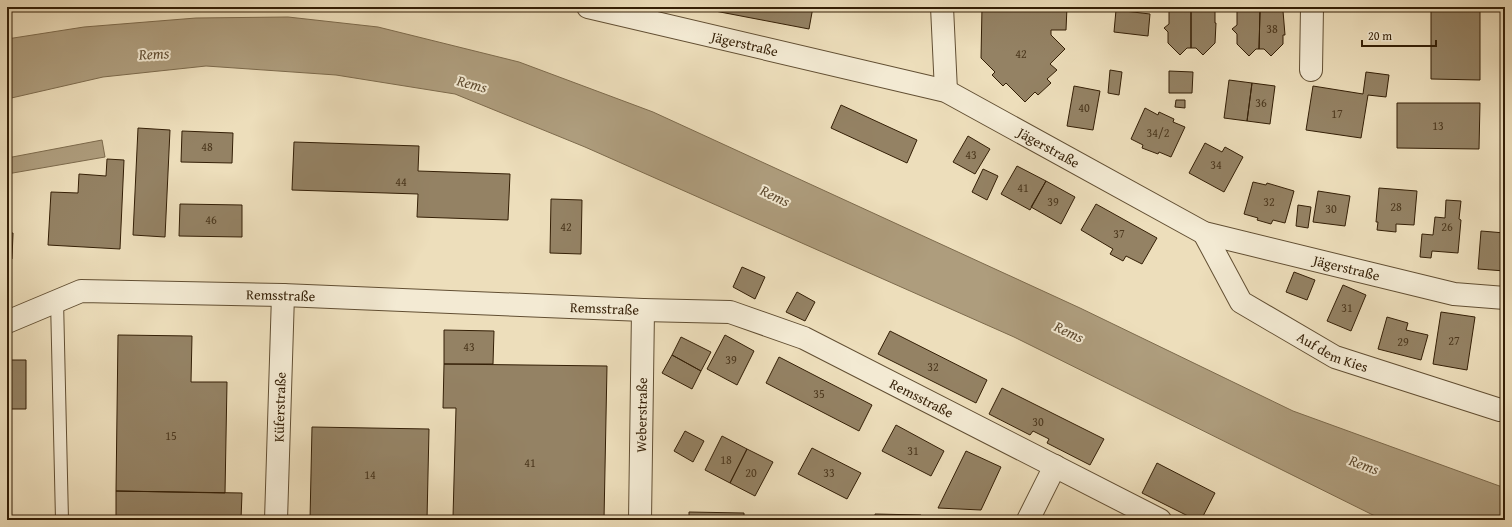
<svg xmlns="http://www.w3.org/2000/svg" width="1512" height="527" viewBox="0 0 1512 527" font-family="'Gentium Book Plus',serif">
  <style>
    .water { fill: #ae9d7d; stroke: #7d6b4d }
    .building { fill: #948264; stroke: #341f06 }
    .lines { fill: none; stroke-linecap: round; stroke-linejoin: round }
    .lane-casing { stroke: #624f33; stroke-width: 14 }
    .street-casing { stroke: #624f33; stroke-width: 24 }
    .lane { stroke: #f3ead3; stroke-width: 12 }
    .street { stroke: #f3ead3; stroke-width: 22 }
    .labels { text-anchor: middle; stroke-width: 4; stroke-linejoin: round; paint-order: stroke }
    .number-label { font-size: 12px; fill: #4c381e }
    .street-label { font-size: 14px; fill: #341f06; stroke: #f3ead3 }
    .water-label { font-size: 15px; font-style: italic; fill: #5f4b30; stroke: #f3ead3 }
  </style>
  <rect width="100%" height="100%" fill="#eddebb"/>
  <filter id="stains"><feTurbulence type="fractalNoise" baseFrequency=".005" numOctaves="4"/><feColorMatrix values="0 0 0 0 .2 0 0 0 0 .09 0 0 0 0 .02 0 0 0 .5 -.17"/></filter>
  <radialGradient id="worn" r=".72"><stop offset=".6" stop-color="#630" stop-opacity="0"/><stop offset="1" stop-color="#630" stop-opacity=".3"/></radialGradient>
  <!-- water -->
  <path class="water" d="M288,17l90,10 141,35 134,50 427,196 213,103 212,77v32h-122l-369,-183 -429,-190 -130,-53 -119,-19 -130,-9 -103,11 -96,22v-60l77,-12 112,-9z
    M102,140l3,17 -98,17v-16z"/>
  <!-- building -->
  <path class="building" d="M694,7h119l-4,22z
    M982,7h85l-1,23h-15v5l14,14 -15,15 7,6 -10,9 4,4 -13,12 -3,-3 -10,10 -19,-19 -3,3 -11,-11 3,-3 -14,-14z
    M1169,9h22v39h-4l-7,7 -12,-12v-11l-4,-4 5,-4z
    M1191,9l24,1v13h1l-1,20 -12,12 -7,-7h-5z
    M1431,9h49v71l-49,-1z
    M1116,10l34,4 -2,22 -34,-4z
    M1237,11h23l-1,38h-3l-7,7 -12,-12v-10l-5,-5 5,-4z
    M1260,11h23l2,24h-2v9l-12,12 -7,-7h-5z
    M1110,70l12,2 -3,23 -11,-2z
    M1169,71l24,1 -1,21h-23z
    M1366,72l23,3 -3,22 -18,-2 -7,43 -55,-8 7,-44 50,8z
    M1229,80l23,3 -5,38 -23,-3z
    M1252,83l23,3 -5,38 -23,-3z
    M1074,86l26,5 -7,39 -26,-4z
    M1176,100h9v8l-10,-1z
    M1397,103h83l-1,46 -82,-1z
    M841,105l76,35 -10,23 -76,-35z
    M1145,108l13,7 1,-3 15,7 -1,3 12,5 -14,30 -12,-5 -1,2 -16,-6 1,-3 -12,-6z
    M138,128l32,2 -5,107 -32,-2z
    M182,131l51,2 -1,30 -51,-1z
    M968,136l22,13 -15,25 -22,-12z
    M294,142l125,4 -1,25 92,3 -2,46 -91,-3 1,-23 -126,-4z
    M1205,143l17,9 3,-5 18,10 -19,35 -35,-19z
    M107,159l17,1 -4,89 -72,-4 3,-53 27,1 1,-19 27,2z
    M1017,166l29,15 -16,29 -29,-16z
    M983,169l15,7 -11,24 -15,-8z
    M1046,181l29,16 -14,27 -30,-17z
    M1253,182l13,3 1,-2 27,8 -9,32 -12,-3 -2,4 -14,-4 1,-2 -14,-4z
    M1379,188l38,3 -3,34 -18,-1v8l-19,-2 1,-8h-2z
    M1318,191l32,5 -5,30 -32,-4z
    M551,199l31,1 -1,54 -31,-1z
    M1446,200l15,1 -2,18 2,1 -3,33 -26,-2 -1,7 -11,-1 2,-23 11,1 2,-18 10,1z
    M180,204l62,1v32l-63,-1z
    M1096,204l61,34 -15,26 -16,-8 -3,5 -13,-7 3,-5 -32,-19z
    M1298,205l13,2 -3,21 -12,-2z
    M1481,231l24,2v38l-27,-2z
    M7,233h6l-1,26h-5z
    M742,267l23,10 -10,22 -22,-12z
    M1294,272l21,8 -8,20 -21,-8z
    M1343,285l23,10 -15,36 -24,-10z
    M797,292l18,10 -10,19 -19,-9z
    M1441,312l34,5 -8,53 -34,-6z
    M1387,317l21,6 -2,7 22,5 -7,25 -43,-11z
    M444,330l50,1 -1,33h-49z
    M890,331l97,49 -11,23 -98,-49z
    M118,335l74,1 -1,46h36l-2,111 -109,-2z
    M725,335l29,16 -17,34 -30,-16z
    M681,337l30,15 -10,19 -29,-16z
    M672,355l29,16 -9,18 -30,-16z
    M779,357l93,48 -13,26 -93,-48z
    M7,360h19v49h-19z
    M444,364l163,2 -3,154 -151,-3 3,-109h-13z
    M1002,388l102,51 -14,26 -43,-22 2,-4 -16,-8 -3,4 -41,-21z
    M896,425l48,26 -13,25 -49,-25z
    M312,427l117,2 -2,91h-117z
    M685,431l19,10 -11,21 -19,-11z
    M722,436l25,13 -17,34 -25,-13z
    M812,448l49,25 -14,26 -49,-25z
    M747,449l26,13 -18,34 -25,-13z
    M966,451l35,16 -20,43 -43,-2z
    M1157,463l58,30 -14,27h-5l-54,-27z
    M116,491l126,2 -1,27h-125z
    M689,512l55,1v7h-55z
    M875,514l46,1v5h-46z"/>
  <g class="lines">
    <defs>
      <path id="lane" d="M57,300l5,220"/>
      <g id="street">
        <path id="s1" d="M588,7l358,84 258,142 250,61 51,4"/>
        <path d="M942,7l4,84"/>
        <path d="M1311,70l1,-63"/>
        <path id="s2" d="M1204,233l37,69 94,55 165,53h5"/>
        <path id="s3" d="M7,322l74,-31 202,4 360,15 87,2 74,26 356,182"/>
        <path id="s4" d="M276,520l7,-225"/>
        <path id="s5" d="M640,520l3,-210"/>
        <path d="M1028,520l27,-54"/>
      </g>
    </defs>
    <!-- lane casing -->
    <use href="#lane" class="lane-casing"/>
    <!-- street casing -->
    <use href="#street" class="street-casing"/>
    <!-- lane -->
    <use href="#lane" class="lane"/>
    <!-- street -->
    <use href="#street" class="street"/>
  </g>
  <g class="labels">
    <!-- number labels -->
    <g class="number-label">
      <text x="1272" y="33">38</text>
      <text x="1021" y="58">42</text>
      <text x="1261" y="107">36</text>
      <text x="1084" y="112">40</text>
      <text x="1337" y="118">17</text>
      <text x="1438" y="130">13</text>
      <text x="1158" y="137">34/2</text>
      <text x="207" y="151">48</text>
      <text x="971" y="159">43</text>
      <text x="1216" y="169">34</text>
      <text x="401" y="186">44</text>
      <text x="1023" y="192">41</text>
      <text x="1053" y="206">39</text>
      <text x="1269" y="206">32</text>
      <text x="1396" y="211">28</text>
      <text x="1331" y="213">30</text>
      <text x="211" y="224">46</text>
      <text x="566" y="231">42</text>
      <text x="1447" y="231">26</text>
      <text x="1119" y="238">37</text>
      <text x="1347" y="312">31</text>
      <text x="1454" y="345">27</text>
      <text x="1403" y="346">29</text>
      <text x="469" y="351">43</text>
      <text x="731" y="364">39</text>
      <text x="933" y="371">32</text>
      <text x="819" y="398">35</text>
      <text x="1038" y="426">30</text>
      <text x="171" y="440">15</text>
      <text x="913" y="455">31</text>
      <text x="726" y="464">18</text>
      <text x="530" y="467">41</text>
      <text x="751" y="477">20</text>
      <text x="829" y="477">33</text>
      <text x="370" y="479">14</text>
    </g>
    <!-- street labels -->
    <g class="street-label">
      <text dy="5" stroke="none"><textPath href="#s1" startOffset="161">Jägerstraße</textPath></text>
      <text dy="5" stroke="none"><textPath href="#s1" startOffset="485">Jägerstraße</textPath></text>
      <text dy="5" stroke="none"><textPath href="#s1" startOffset="809">Jägerstraße</textPath></text>
      <text dy="5" stroke="none"><textPath href="#s3" startOffset="280">Remsstraße</textPath></text>
      <text dy="5" stroke="none"><textPath href="#s3" startOffset="604">Remsstraße</textPath></text>
      <text dy="5" stroke="none"><textPath href="#s2" startOffset="183">Auf dem Kies</textPath></text>
      <text dy="5" stroke="none"><textPath href="#s3" startOffset="940">Remsstraße</textPath></text>
      <text dy="5" stroke="none"><textPath href="#s4" startOffset="113">Küferstraße</textPath></text>
      <text dy="5" stroke="none"><textPath href="#s5" startOffset="105">Weberstraße</textPath></text>
    </g>
    <!-- water labels -->
    <g class="water-label">
      <text transform="translate(154 54) rotate(-3)" y="5">Rems</text>
      <text transform="translate(472 84) rotate(15)" y="5">Rems</text>
      <text transform="translate(775 196) rotate(25)" y="5">Rems</text>
      <text transform="translate(1069 332) rotate(25)" y="5">Rems</text>
      <text transform="translate(1364 465) rotate(20)" y="5">Rems</text>
    </g>
  </g>
  <!-- margin -->
  <rect width="1512" height="527" fill="none" stroke="#eddebb" stroke-width="24"/>
  <rect x="8" y="8" width="1496" height="511" fill="none" stroke="#341f06" stroke-width="2"/>
  <rect x="12" y="12" width="1488" height="503" fill="none" stroke="#341f06"/>
  <!-- scale -->
  <path d="M1362 40v6h74v-6" fill="none" stroke="#341f06" stroke-width="2"/>
  <text x="1368" y="40" font-size="12" fill="#341f06" stroke="#f3ead3" stroke-width="3" paint-order="stroke">20 m</text>
  <rect width="100%" height="100%" filter="url(#stains)"/>
  <rect width="100%" height="100%" fill="url(#worn)"/>
</svg>
